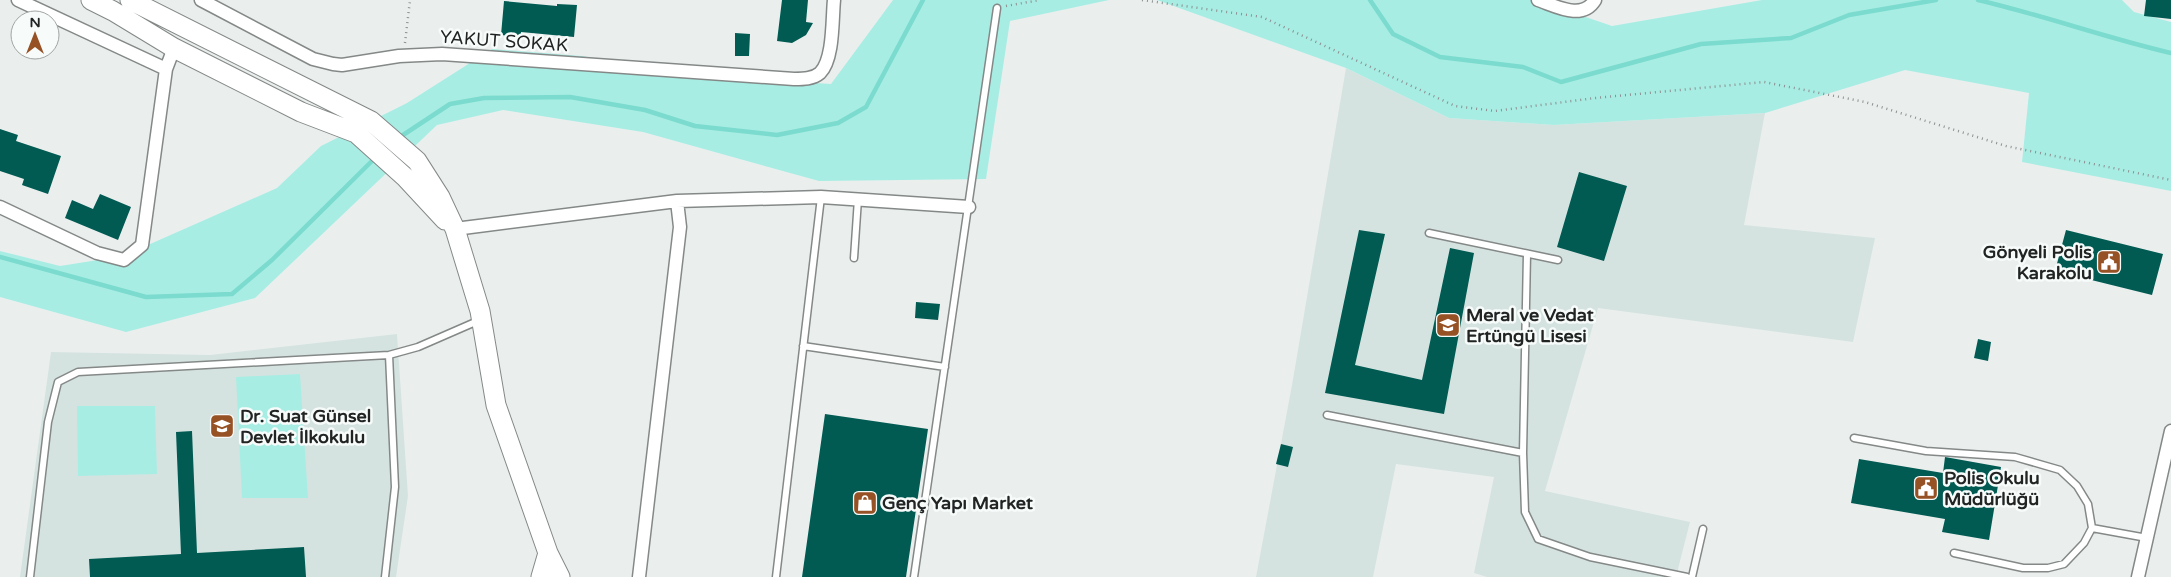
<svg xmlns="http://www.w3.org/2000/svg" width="2171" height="577" viewBox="0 0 2171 577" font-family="'Varela Round',sans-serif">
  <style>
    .built { fill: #d5e3e0 }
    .green { fill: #a8ede3 }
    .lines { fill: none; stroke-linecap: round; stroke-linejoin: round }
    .stream { stroke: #7bdbce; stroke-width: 4.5 }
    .building { fill: #015b53 }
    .lane-casing { stroke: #848988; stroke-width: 9 }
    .street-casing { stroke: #848988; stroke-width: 15 }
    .secondary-casing { stroke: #848988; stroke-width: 21 }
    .path { stroke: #8d9090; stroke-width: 2.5; stroke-dasharray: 1 4; stroke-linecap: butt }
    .lane { stroke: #fff; stroke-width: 6 }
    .street { stroke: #fff; stroke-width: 12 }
    .secondary { stroke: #fff; stroke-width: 19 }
    .labels { text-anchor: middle; stroke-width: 5; stroke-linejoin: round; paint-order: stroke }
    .street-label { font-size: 18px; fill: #222424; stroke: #f7fcfb }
    .poi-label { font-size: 18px; font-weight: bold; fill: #222424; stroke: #f7fcfb; text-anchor: start }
  </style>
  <rect width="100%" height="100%" fill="#eaefee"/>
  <!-- built -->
  <path class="built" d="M1346,68l103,50 105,7 211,-12 -21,112 131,13 -22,104 -255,-34 -53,183 145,31 -14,55h-189l-13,-4 20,-96 -98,-13 -23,113h-117l36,-192z
    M397,334l11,162 -12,81h-376l31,-225 159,3z"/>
  <!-- green -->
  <path class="green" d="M893,0h216l-99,21 -24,158 -167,2 -176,-49 -140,-22 -66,15 -182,173 -129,34 -126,-35v-46l60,15 63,-10 154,-68 44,-42 86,-43 85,-54 89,7 140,21 110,7z
    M1157,0h379l76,26 150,-26h360l12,12 37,10v169l-149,-29 7,-69 -124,-23 -140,43 -211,12 -105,-7 -103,-50z
    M300,374l8,124h-66l-6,-121z
    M77,406h39v10v-10h39l2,68 -79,2z"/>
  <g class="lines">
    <!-- stream -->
    <path class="stream" d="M1370,0l23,34 47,23 83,10 38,15 140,-38 90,-6 58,-23 87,-15
      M1978,0c65,15 128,38 193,53
      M397,139l53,-35 34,-6 86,-1 75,13 50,16 82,9 61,-12 28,-16 57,-107
      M0,257l146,40 86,-3 40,-34 104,-103"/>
  </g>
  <!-- building -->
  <path class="building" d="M782,0h26l-2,22 7,1 -7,12 -14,8 -15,-2z
    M2146,0h25v19l-27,-3z
    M504,1l53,5v-2l20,1 -3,32 -53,-5v5l-20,-2z
    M735,33l15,1 -1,22h-14z
    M0,129l18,6 -2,6 45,15 -13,38 -26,-9 2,-6 -24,-8z
    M1579,172l48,14 -23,75 -47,-14z
    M100,194l31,13 -13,33 -53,-22 7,-18 21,9z
    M1359,230l26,4 -30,131 67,15 28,-132 24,5 -30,161 -119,-21z
    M2066,230l97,24 -11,41 -97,-24z
    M916,302l24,2 -2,16 -23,-2z
    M1978,339l13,3 -3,19 -14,-3z
    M825,414l103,15 -22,148h-104z
    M192,431l5,122 107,-6 2,30h-216l-1,-18 92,-5 -5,-122z
    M1281,444l12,3 -5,20 -12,-3z
    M1945,457l56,10 -12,73 -47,-8 3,-13 -94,-16 8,-44 84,14z"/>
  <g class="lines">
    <defs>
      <path id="lane" d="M1429,233l129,27
        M854,258l4,-59
        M803,346l142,21
        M1327,415l196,38 2,59 13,27 52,18 97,20
        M1854,438l72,13 89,6 45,13 17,16 11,18 4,24 -8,15 -20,21 -16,4h-25l-69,-15
        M1523,453l4,-199
        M2092,528l55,10
        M30,577l18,-155 10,-40 20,-10 311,-17 29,-8 62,-27
        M385,577l10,-90 -6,-132
        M776,577l45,-380
        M914,577l83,-569
        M1692,577l11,-48"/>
      <path id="street" d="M18,0l148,69
        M201,0l112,59 20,5 9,1 57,-9 43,-2 352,25c9,0 19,0 26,-6 14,-14 12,-54 14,-73
        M1538,0c18,6 44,21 57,0
        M0,207l97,46 27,7 18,-15 24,-176 8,-21
        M455,229l222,-28 144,-4 148,10
        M639,577l41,-350 -3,-26
        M2138,577l33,-146"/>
      <path id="secondary" d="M91,0l22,11 61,37 127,64 55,21 50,45 39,42
        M130,0l241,121 46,40 23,36 15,32 25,82 16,94 52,148 12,24
        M541,577l7,-24"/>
    </defs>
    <!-- lane casing -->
    <use href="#lane" class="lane-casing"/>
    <!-- street casing -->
    <use href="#street" class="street-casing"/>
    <!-- secondary casing -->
    <use href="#secondary" class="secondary-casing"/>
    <!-- path -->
    <path class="path" d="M1142,0l120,17 193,89 40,5 100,-13 169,-16 101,20 141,44 165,34
      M1006,6l34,-6
      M405,43l5,-43"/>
    <!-- lane -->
    <use href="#lane" class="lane"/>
    <!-- street -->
    <use href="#street" class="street"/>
    <!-- secondary -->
    <use href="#secondary" class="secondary"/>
  </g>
  <!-- icons -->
  <defs>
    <symbol id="civic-square" viewBox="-11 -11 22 22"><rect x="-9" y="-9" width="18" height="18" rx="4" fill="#965224" stroke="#f7fcfb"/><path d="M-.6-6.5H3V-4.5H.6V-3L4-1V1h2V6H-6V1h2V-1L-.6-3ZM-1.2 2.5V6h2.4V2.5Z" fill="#fff"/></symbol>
    <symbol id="school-square" viewBox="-11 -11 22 22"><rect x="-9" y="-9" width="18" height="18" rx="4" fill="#965224" stroke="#f7fcfb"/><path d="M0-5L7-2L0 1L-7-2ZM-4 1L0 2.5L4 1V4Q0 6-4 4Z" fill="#fff"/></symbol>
    <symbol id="shop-square" viewBox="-11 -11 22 22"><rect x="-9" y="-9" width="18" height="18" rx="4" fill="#965224" stroke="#f7fcfb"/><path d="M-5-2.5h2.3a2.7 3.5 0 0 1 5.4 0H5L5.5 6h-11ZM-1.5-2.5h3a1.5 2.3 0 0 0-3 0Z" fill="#fff"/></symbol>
  </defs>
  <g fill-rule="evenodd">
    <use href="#civic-square" x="2095" y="248" width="28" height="28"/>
    <use href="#school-square" x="1434" y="311" width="28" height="28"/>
    <use href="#school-square" x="208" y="412" width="28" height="28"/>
    <use href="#civic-square" x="1912" y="474" width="28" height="28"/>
    <use href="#shop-square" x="851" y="489" width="28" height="28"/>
  </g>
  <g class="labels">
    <!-- street labels -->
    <g class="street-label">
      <text transform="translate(504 41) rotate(4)" y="6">YAKUT SOKAK</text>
    </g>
    <!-- poi labels -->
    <g class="poi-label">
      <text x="2092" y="258" text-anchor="end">Gönyeli Polis<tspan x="2092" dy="21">Karakolu</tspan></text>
      <text x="1466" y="321">Meral ve Vedat<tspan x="1466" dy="21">Ertüngü Lisesi</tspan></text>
      <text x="240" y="422">Dr. Suat Günsel<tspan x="240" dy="21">Devlet İlkokulu</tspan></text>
      <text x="1944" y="484">Polis Okulu<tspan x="1944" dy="21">Müdürlüğü</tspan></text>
      <text x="882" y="509">Genç Yapı Market</text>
    </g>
  </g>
  <!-- north arrow -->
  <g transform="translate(35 35)"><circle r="24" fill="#f7fcfb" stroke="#a2a6a5"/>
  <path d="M0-4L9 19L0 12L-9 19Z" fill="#965224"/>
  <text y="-8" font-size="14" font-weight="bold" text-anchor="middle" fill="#222424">N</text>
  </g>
</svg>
